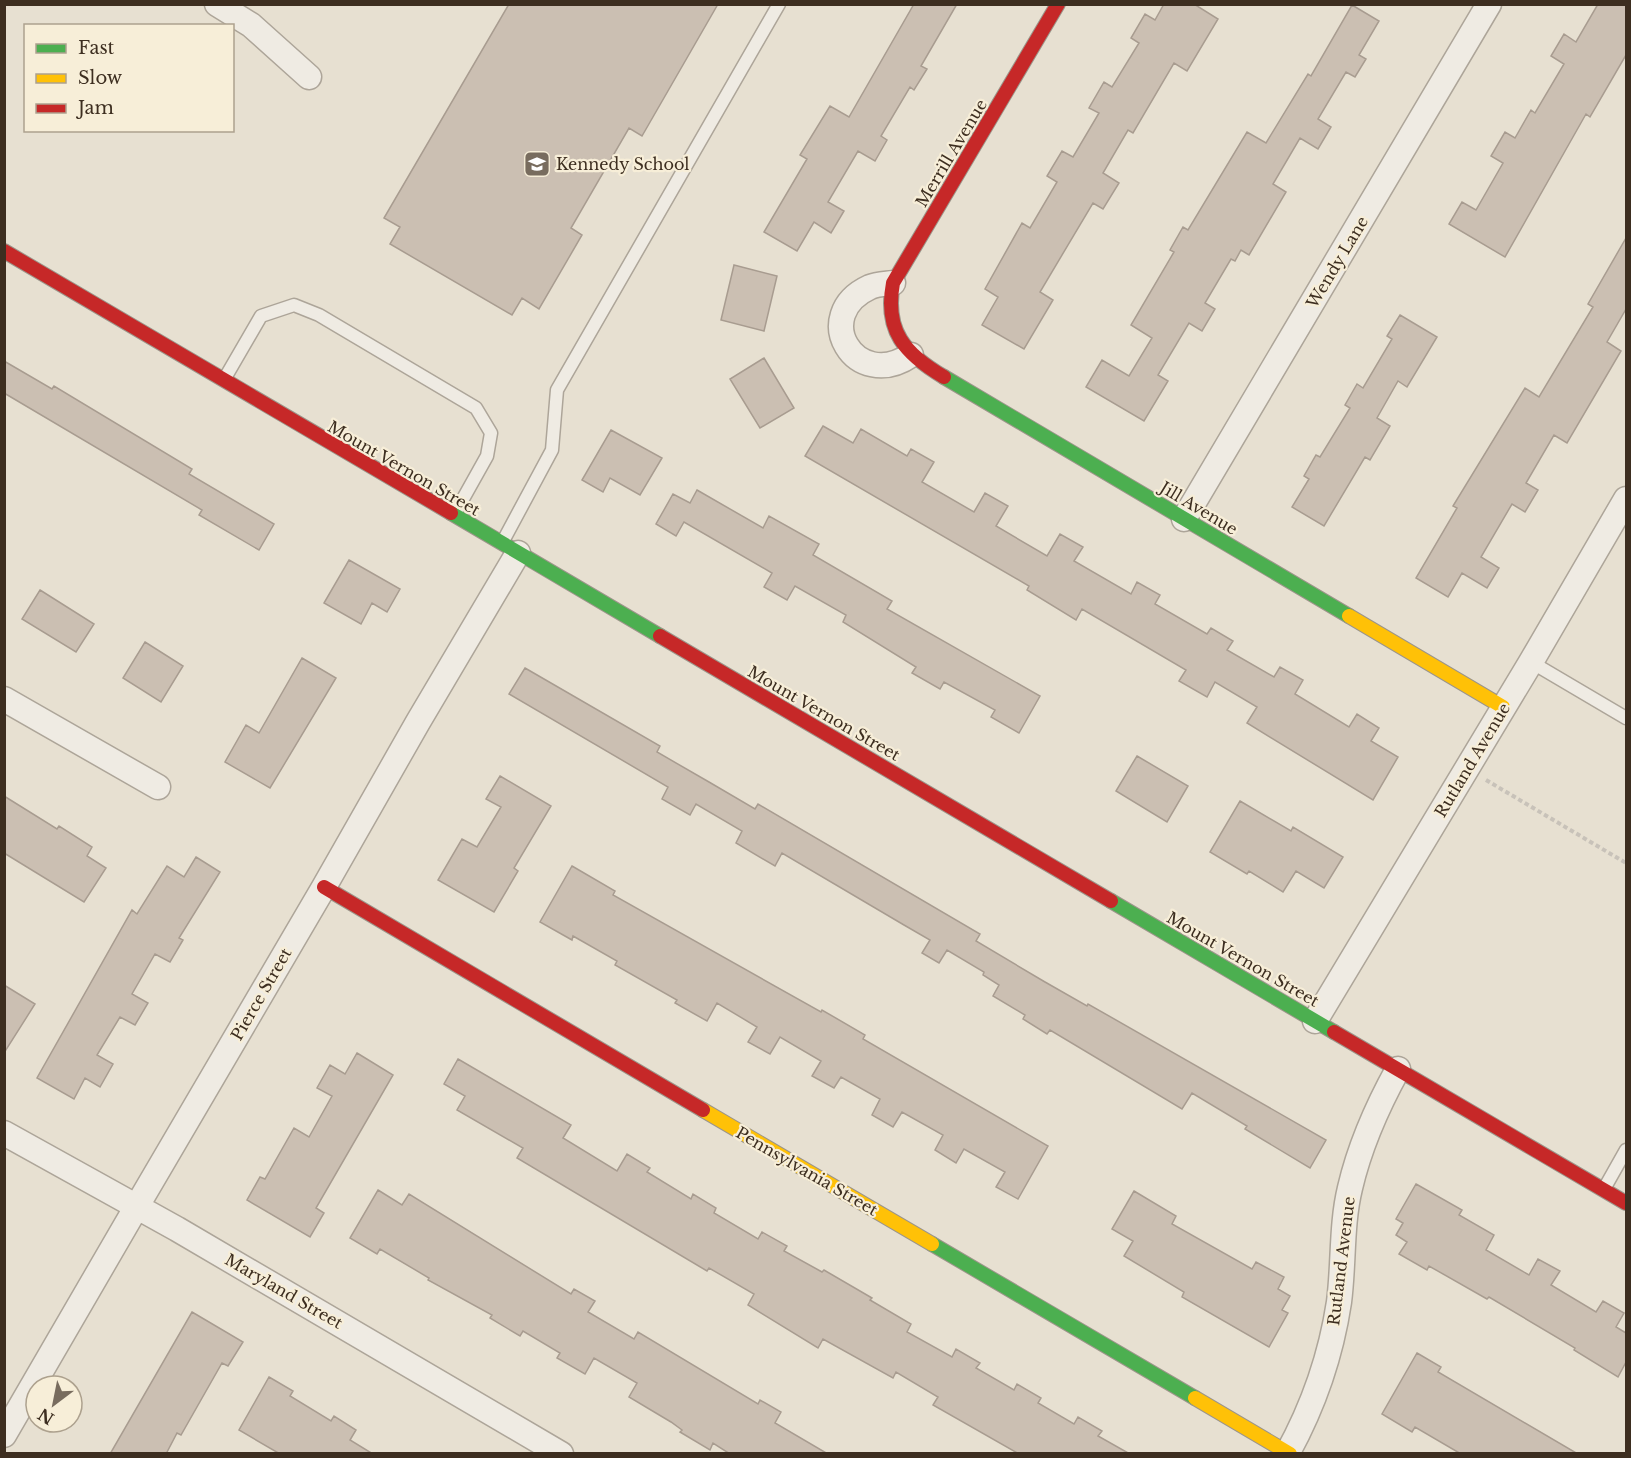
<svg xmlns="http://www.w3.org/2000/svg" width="1631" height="1458" viewBox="0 0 1631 1458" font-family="'Libre Baskerville',serif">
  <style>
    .building { fill: #cbbfb2; stroke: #a89c90; stroke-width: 1.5 }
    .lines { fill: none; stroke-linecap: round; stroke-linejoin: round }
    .lane-casing { stroke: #ada599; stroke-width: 15 }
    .street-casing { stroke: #ada599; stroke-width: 27 }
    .fast-casing { stroke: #9c958a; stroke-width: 16 }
    .slow-casing { stroke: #9c958a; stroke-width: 16 }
    .jam-casing { stroke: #9c958a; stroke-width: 16 }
    .path { stroke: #c8c2b9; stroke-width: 4; stroke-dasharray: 4.5 3; stroke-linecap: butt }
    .lane { stroke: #efebe3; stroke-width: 12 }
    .street { stroke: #efebe3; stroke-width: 24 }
    .fast { stroke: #4caf50; stroke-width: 14 }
    .slow { stroke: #ffc107; stroke-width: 14 }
    .jam { stroke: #c62828; stroke-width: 14 }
    .labels { text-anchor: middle; stroke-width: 4.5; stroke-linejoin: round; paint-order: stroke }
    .street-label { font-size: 16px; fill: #3d2e20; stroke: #f7eed8 }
    .poi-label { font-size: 16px; fill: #3d2e20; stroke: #f7eed8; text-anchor: start }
  </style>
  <rect width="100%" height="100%" fill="#e7e0d1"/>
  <!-- building -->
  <path class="building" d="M509,4h209l-76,132 -13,-8 -58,100 11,7 -43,74 -17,-11 -10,17 -122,-71 10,-17 -16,-9z
    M914,4h43l-36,62 6,3 -13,21 -4,-3 -29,49 6,4 -12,21 -17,-10 -30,51 16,9 -13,22 -17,-11 -17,29 -33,-19 43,-73 -7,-4 30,-49 19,11z
    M1164,4h30l24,15 -31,52 -13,-8 -41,70 -5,-3 -25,43 16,10 -16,26 -10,-6 -53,89 13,8 -29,49 -42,-24 16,-28 -13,-8 37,-66 8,5 27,-46 -10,-6 15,-25 11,6 26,-44 -10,-5 15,-26 8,5 27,-44 -8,-5 14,-24 10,6z
    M1598,4h28v51l-36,62 -4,-3 -81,143 -56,-33 13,-22 14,8 27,-47 -12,-7 14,-24 10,6 16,-28 4,3 29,-49 -13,-8 13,-22 12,8z
    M1352,5l27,16 -20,34 7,4 -11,18 -9,-5 -28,47 13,8 -13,22 -18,-11 -27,46 13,8 -37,63 -8,-5 -6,11 -4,-2 -26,44 10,6 -13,22 -13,-8 -31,52 10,6 -24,40 -58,-34 16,-27 27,16 23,-38 -21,-13 43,-73 -4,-2 13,-23 5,3 59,-98 19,11 42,-69 3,2z
    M1626,238v71l-19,33 14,9 -54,92 -13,-8 -28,48 12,7 -13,22 -13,-8 -31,53 18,11 -12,20 -25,-15 -14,24 -32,-19 41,-70 -4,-2 72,-118 14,9 54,-90 -5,-3z
    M734,265l43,11 -13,55 -43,-11z
    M1400,315l37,22 -30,50 -9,-6 -21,37 13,8 -20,34 -5,-3 -41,69 -32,-19 17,-28 -5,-3 12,-21 4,2 30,-49 -5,-3 12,-21 6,4 29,-49 -5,-3z
    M764,358l30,50 -34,20 -30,-49z
    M4,361l48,28 2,-3 138,83 -3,5 85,50 -15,26 -60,-35 3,-5 -198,-117z
    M823,426l30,17 8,-14 46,27 4,-7 23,13 -12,20 52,30 11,-19 23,13 -12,20 51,30 13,-22 23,13 -9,14 57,33 6,-12 23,13 -5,9 52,30 4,-6 22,13 -6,9 47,27 6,-10 23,13 -8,14 54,33 8,-13 22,14 -8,13 27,16 -25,43 -126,-77 10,-16 -42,-25 -8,15 -28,-16 7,-11 -104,-61 -6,11 -49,-30 2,-4 -224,-130z
    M611,430l51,28 -22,37 -30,-17 -7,14 -21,-12z
    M697,490l66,38 6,-12 50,28 -6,11 79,46 -5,8 153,87 -21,37 -28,-16 4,-7 -51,-28 -4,7 -28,-16 4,-6 -73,-45 3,-7 -51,-29 -8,14 -23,-13 8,-14 -88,-51 -8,14 -20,-12 17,-30 17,9z
    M349,560l51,29 -13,23 -15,-9 -11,21 -37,-21z
    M40,590l54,34 -18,28 -54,-33z
    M145,642l38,24 -22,36 -38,-24z
    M302,658l34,20 -66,110 -45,-26 21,-37 13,8z
    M525,668l135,78 -3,6 52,30 46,27 3,-5 222,130 -4,7 69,41 42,24 1,-2 238,136 -16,28 -65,-39 2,-3 -55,-33 -10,16 -132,-79 -3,4 -24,-15 2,-4 -32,-19 6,-11 -16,-10 1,-3 -37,-22 -8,13 -17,-10 8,-13 -26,-15 -122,-72 -7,13 -39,-23 6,-12 -46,-27 -6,11 -28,-16 6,-12 -159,-93z
    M1137,756l51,30 -21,36 -51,-31z
    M500,776l51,30 -37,62 4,3 -24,41 -56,-32 24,-41 15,8 24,-40 -15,-8z
    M4,796l53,33 2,-3 33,21 -5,9 19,12 -22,34 -80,-49z
    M1240,801l51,30 2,-4 50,30 -19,31 -28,-17 -13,21 -34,-21 -2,3 -37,-22z
    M196,857l24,15 -41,66 4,2 -13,22 -15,-8 -23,40 16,9 -13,22 -15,-8 -23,38 16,9 -13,23 -15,-9 -11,21 -37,-21 95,-168 5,4 30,-48 17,11z
    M572,866l43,25 -2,4 208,117 1,-2 43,25 -2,4 185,107 -30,53 -22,-12 9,-15 -41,-23 -8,14 -21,-13 8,-15 -41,-23 -9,15 -21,-12 8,-16 -39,-22 -7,11 -22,-12 9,-15 -41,-24 -10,17 -22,-12 9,-15 -40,-24 -10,18 -32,-18 2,-3 -62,-35 2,-4 -44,-25 -1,4 -32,-18z
    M4,985l31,19 -31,49z
    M357,1053l36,22 -77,133 8,5 -14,24 -63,-37 13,-23 5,2 29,-51 15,9 23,-41 -15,-8 13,-23 15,9z
    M458,1059l113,66 -8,13 54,33 10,-17 23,14 -3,4 44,27 2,-5 23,14 -2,5 44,26 4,-7 25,14 -3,5 38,21 2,-2 48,28 -2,2 41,24 -4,8 45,25 4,-8 24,14 -4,5 38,22 3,-6 24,14 -3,5 36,21 4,-7 24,14 -4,5 32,18h-111l-86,-49 5,-8 -42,-25 -3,6 -70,-39 -5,9 -70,-43 6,-11 -45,-26 -2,3 -190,-113 6,-10 -66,-38 8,-14 -21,-12z
    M1416,1184l46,26 -3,5 35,20 -8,15 43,25 9,-16 22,12 -9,14 45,27 7,-11 21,12 -8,14 10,6v29l-8,15 -44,-27 1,-2 -86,-51 -2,2 -58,-33 -2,4 -28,-16 8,-12 -11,-7 7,-12 -7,-4z
    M378,1190l24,15 7,-11 162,100 3,-5 21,12 -7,11 46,27 4,-7 120,72 2,-4 21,12 -6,11 53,31h-98l-17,-11 -3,7 -30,-18 2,-2 -11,-8 -42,-25 8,-14 -43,-25 -9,16 -28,-16 3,-5 -37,-22 -3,5 -30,-18 2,-3 -64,-35 1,-2 -49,-29 -3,5 -27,-16z
    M1134,1191l42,25 -4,8 80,45 4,-7 28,15 -6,12 12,7 -8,14 6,3 -19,34 -87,-50 2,-5 -60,-36 9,-15 -21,-12z
    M192,1312l51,30 -15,24 -6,-3 -41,72 -4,-2 -11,21h-56z
    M1417,1353l24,14 -3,5 140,82h-117l-46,-27 -3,5 -30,-18z
    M269,1377l24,14 -3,5 41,25 3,-5 22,14 -6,10 23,14h-93l-41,-24z"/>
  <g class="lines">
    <defs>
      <path id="lane" d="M225,378l36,-62 33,-11 25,10 157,93 15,25 -4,23 -33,59
        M502,543l50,-93 5,-60 222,-386
        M1531,662l95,56
        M1604,1189l22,-39"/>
      <path id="street" d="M217,4l34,21 58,52
        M893,283c-7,1 -16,1 -23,4 -61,28 -15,106 41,68
        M1184,519l305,-515
        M4,699l154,88
        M1315,1021l216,-359 95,-163
        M4,1133l173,96 384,225
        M4,1435l133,-229 187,-319 94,-165 100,-169
        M1287,1454c26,-47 44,-99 52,-152 5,-38 2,-77 11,-114 10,-43 27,-81 48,-119"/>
      <path id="fast" d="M944,377l405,239
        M451,513l209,123
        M1111,901l223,131
        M932,1244l263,154"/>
      <path id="slow" d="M1349,616l154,91
        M703,1110l229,134
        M1195,1398l95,56"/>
      <path id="jam" d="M4,251l447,262
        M944,377c-39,-23 -60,-46 -51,-94l165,-279
        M660,636l451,265
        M324,887l379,223
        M1334,1032l292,171"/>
    </defs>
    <!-- lane casing -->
    <use href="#lane" class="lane-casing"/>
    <!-- street casing -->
    <use href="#street" class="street-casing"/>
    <!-- fast casing -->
    <use href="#fast" class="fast-casing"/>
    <!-- slow casing -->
    <use href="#slow" class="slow-casing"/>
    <!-- jam casing -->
    <use href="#jam" class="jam-casing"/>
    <!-- path -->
    <path class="path" d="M1486,780l140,83"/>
    <!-- lane -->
    <use href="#lane" class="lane"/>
    <!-- street -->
    <use href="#street" class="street"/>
    <!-- fast -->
    <use href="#fast" class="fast"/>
    <!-- slow -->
    <use href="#slow" class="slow"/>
    <!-- jam -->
    <use href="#jam" class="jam"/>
  </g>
  <!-- icons -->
  <defs>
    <symbol id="school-square" viewBox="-11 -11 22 22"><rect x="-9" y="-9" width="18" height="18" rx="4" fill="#786c5e" stroke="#f7eed8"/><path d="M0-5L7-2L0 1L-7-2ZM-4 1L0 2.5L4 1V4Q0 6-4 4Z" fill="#fff"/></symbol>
  </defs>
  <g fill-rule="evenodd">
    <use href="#school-square" x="522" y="149" width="30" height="30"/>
  </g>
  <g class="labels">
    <!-- street labels -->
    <g class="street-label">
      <text transform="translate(951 153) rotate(-59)" y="6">Merrill Avenue</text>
      <text transform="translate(1337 262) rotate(-59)" y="6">Wendy Lane</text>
      <text transform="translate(404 468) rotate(30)" y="6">Mount Vernon Street</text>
      <text transform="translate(1199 508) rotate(31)" y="6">Jill Avenue</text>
      <text transform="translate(824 713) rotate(30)" y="6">Mount Vernon Street</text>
      <text transform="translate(1472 760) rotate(-59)" y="6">Rutland Avenue</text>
      <text transform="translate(1243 959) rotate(30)" y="6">Mount Vernon Street</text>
      <text transform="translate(261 994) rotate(-60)" y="6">Pierce Street</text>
      <text transform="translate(807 1171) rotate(30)" y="6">Pennsylvania Street</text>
      <text transform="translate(1341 1261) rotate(-83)" y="6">Rutland Avenue</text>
      <text transform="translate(284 1291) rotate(30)" y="6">Maryland Street</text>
    </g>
    <!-- poi labels -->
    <g class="poi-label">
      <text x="556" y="170">Kennedy School</text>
    </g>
  </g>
  <!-- border -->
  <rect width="1631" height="1458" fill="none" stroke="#3d2e20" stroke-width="12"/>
  <!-- legend -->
  <rect x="24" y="24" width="210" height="108" fill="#f7eed8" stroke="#ada18e" stroke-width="1.5"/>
  <rect x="36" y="44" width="30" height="9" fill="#4caf50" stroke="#ada18e" stroke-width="1.5"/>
  <text x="78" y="54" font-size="18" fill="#3d2e20">Fast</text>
  <rect x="36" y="74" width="30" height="9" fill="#ffc107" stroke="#ada18e" stroke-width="1.5"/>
  <text x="78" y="84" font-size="18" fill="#3d2e20">Slow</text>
  <rect x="36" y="104" width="30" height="9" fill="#c62828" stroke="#ada18e" stroke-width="1.5"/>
  <text x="78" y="114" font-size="18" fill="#3d2e20">Jam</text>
  <!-- north arrow -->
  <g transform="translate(54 1404) rotate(212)"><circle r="28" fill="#f7eed8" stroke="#ada18e" stroke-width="1.5"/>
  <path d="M0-4.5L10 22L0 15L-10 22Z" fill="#786c5e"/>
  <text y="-9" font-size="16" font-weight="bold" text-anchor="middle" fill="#3d2e20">N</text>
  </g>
</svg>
